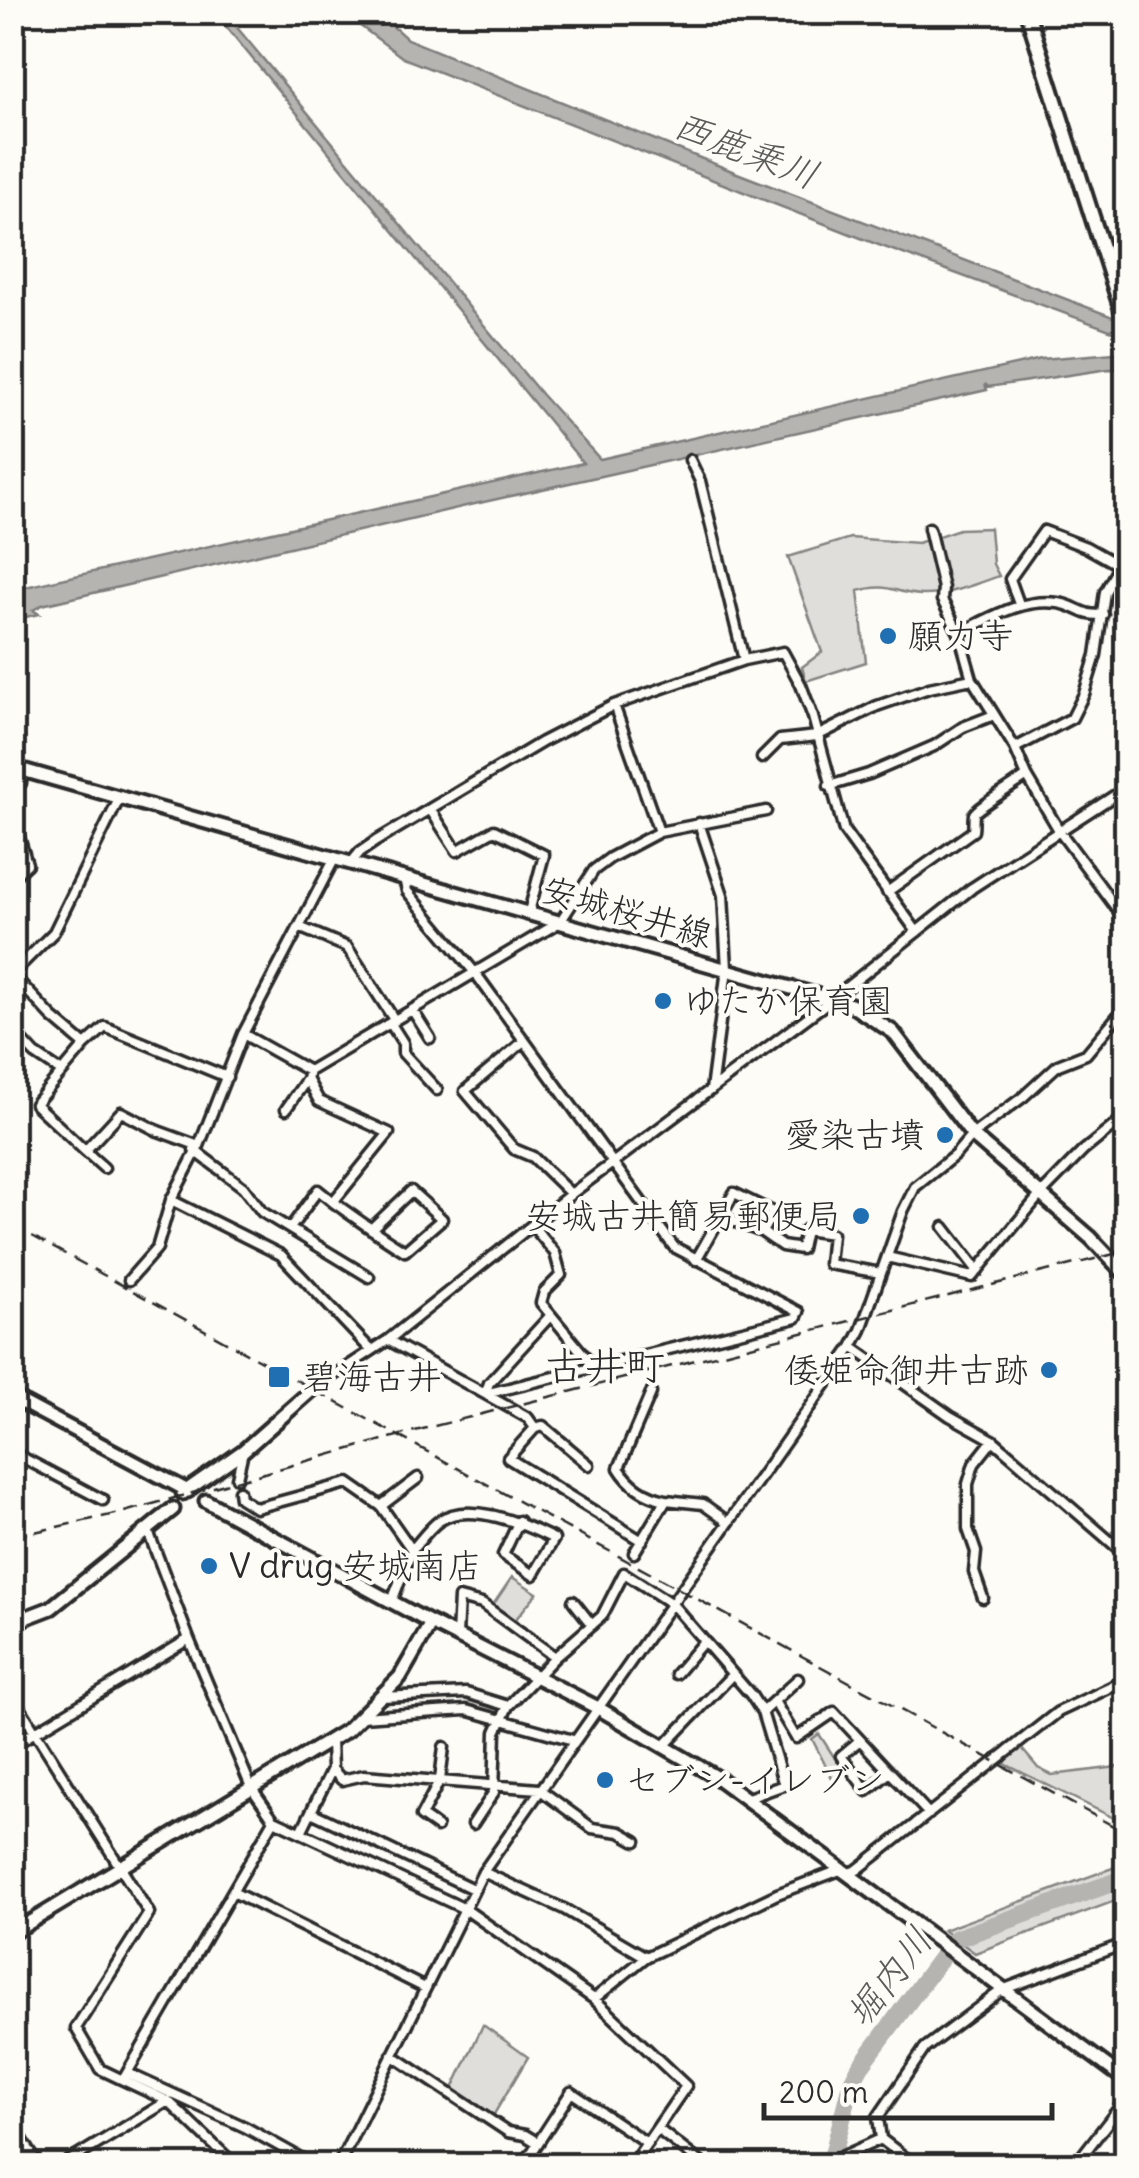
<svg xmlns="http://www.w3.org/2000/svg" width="1139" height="2178" viewBox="0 0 1139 2178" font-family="Delius,'Klee One',sans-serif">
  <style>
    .green { fill: #dfdeda; stroke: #858482; stroke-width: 2.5 }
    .water { fill: #b5b4b1; stroke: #7e7d7b; stroke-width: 2.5 }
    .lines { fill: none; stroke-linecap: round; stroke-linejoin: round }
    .river { stroke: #b5b4b1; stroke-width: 18 }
    .street-casing { stroke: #2b2b2b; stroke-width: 15 }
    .secondary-casing { stroke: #2b2b2b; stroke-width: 19 }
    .primary-casing { stroke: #2b2b2b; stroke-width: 20 }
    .street { stroke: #fdfcf7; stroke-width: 8 }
    .secondary { stroke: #fdfcf7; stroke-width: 11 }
    .primary { stroke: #fdfcf7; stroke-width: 12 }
    .rail { stroke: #2b2b2b; stroke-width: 2.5; stroke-dasharray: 15 8; stroke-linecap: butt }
    .poi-dot { fill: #1f6fb2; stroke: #fdfcf7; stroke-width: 4 }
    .labels { text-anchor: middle; stroke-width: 8; stroke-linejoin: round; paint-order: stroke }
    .poi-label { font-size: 35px; fill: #2b2b2b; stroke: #fdfcf7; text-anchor: start }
    .street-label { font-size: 35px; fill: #2b2b2b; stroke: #fdfcf7 }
    .water-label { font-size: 38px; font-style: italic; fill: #5b5b5a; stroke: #fdfcf7 }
    .quarter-label { font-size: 40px; fill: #2b2b2b; stroke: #fdfcf7 }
  </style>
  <rect width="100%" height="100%" fill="#fdfcf7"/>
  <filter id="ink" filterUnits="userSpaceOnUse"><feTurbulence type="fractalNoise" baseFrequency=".01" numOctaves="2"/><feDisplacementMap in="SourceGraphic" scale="20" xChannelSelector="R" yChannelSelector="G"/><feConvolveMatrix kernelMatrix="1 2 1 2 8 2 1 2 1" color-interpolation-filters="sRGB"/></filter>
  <g filter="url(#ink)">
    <!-- green -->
    <path class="green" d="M990,528l3,36 6,12c-24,8 -52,20 -78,19 -29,-2 -31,-13 -63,-4l8,71 -60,19 -4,-14 20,-15 -34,-95 62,-19 68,5 41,-14z
      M512,1577l25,16 -22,27 -22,-15z
      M819,1734l25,38 -11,8 -21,-41z
      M1022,1749l16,19 14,7 74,-9v58l-121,-60 4,-8z
      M1126,1863v34l-151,56 -32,-23z
      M483,2025l45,32 -38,64 -40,-26z"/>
    <!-- water -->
    <path class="water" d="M215,13h10l317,382 58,64 441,-100 85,-7v18l-17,-1 -121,18 -3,-3 2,6 -521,116 -424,99 -9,5 6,4 -26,6 -1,-30 571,-127z
      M343,13h35l29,26 330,134 389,149v14l-250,-92 -473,-186z"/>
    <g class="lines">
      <!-- river -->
      <path class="river" d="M830,2166l21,-82 9,-17 95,-128 171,-61"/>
      <defs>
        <path id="street" d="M690,460l10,21 44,179
          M929,528l14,60 -1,12 17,33 13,46
          M1019,604l-9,-25 34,-48 42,16 32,18
          M959,633c32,-15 62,-35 99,-30 18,2 26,15 45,11
          M614,705l45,127
          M1015,748l57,-30 12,-24 12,-39 9,-63 21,-39
          M762,758l18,-18 37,-4 60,-30 52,-18 43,-9 43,69 12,28 33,56 66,89
          M12,786l9,-3 2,-13
          M829,786l40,-12 65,-28 29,-19 31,-12
          M430,809l27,42 37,-21 50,25 -15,57
          M12,813l15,51 -15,14
          M699,823l24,72 4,74 -16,121
          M351,863l9,-11 16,-11 166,-99 72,-37 130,-45 39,-8 18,33 12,32 31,114 73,101
          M887,892l86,-61c1,-6 0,-11 1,-17 1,-5 44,-31 53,-38
          M299,927l48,20 48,74
          M12,974l40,43 33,28 20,-18 122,50
          M12,974l42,-42 66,-135
          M413,1011l17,27
          M391,1024l12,19v10l34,37
          M12,1029l23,25 27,18
          M243,1034l66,37 251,-149 34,-52 16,-12 49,-26 107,-21
          M524,1041l-59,50 49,58 19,8 38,37
          M85,1045l-50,59 50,47 36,-39 37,19 41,15
          M309,1071l-2,8 12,22 70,32 -56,69c24,17 47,34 72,49l37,-32 -31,-28 -40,38
          M286,1109l21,-30
          M194,1150l49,37 19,25 107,65
          M85,1151l19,17
          M171,1200l110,55 90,95
          M722,1217l40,15 20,14 19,3 4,-19 27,4 -3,30 52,9
          M532,1225l23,28 6,22 -17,17 -3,11 52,63
          M291,1227l27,-37 15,12
          M944,1227l34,44
          M887,1257l85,20 68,-82 43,-44 43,-35
          M696,1260l38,-67 39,19 -11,20
          M129,1280l28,-32 14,-48 28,-54 44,-112 92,-176
          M388,1340l97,54 311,-76 3,-6 -125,-65 -198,-273 -69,-83 -3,-13
          M852,1347l98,69 43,24 133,115
          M312,1390l76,-50 183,-146 261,-195 140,-111 154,-100
          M651,1393l-32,75c11,18 27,28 47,32
          M535,1428l-7,-10 -43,-24 4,-11 62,-68
          M12,1452l91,48
          M589,1465l-46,-39 -8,2 -27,30 134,83
          M237,1478l6,-27
          M239,1491l1,7 16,10 92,-25 33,23 31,44 -20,51
          M381,1506l37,-28
          M148,1531l41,108 62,148 23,33 191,89 129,90 92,87 -55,80
          M412,1550c8,-9 17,-22 27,-29 30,-21 87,4 115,18l-21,36 -30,-20 16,-34
          M634,1553l32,-53 37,4 25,18
          M983,1598l-9,-26 2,-20 -8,-23v-45l6,-20 19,-24
          M573,1601l19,24
          M457,1635l2,-37 23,6 73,53
          M676,1674l28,-33
          M12,1695l137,218 -73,115 24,41 23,11 151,-260
          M382,1697l84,-4 42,13
          M774,1701l22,37 38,-26 95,102
          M762,1712l36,-33
          M362,1717l104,-7 107,30
          M860,1740l-19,16 26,35 23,-19
          M665,1745l66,-69
          M12,1746l177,-107
          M332,1769l10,11 22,-5 175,14 53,39 28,4 16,9
          M311,1812l162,77
          M473,1824l21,-32 2,-60 12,-26 47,-49 47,-41 22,-43 48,31 79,91 11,17 22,73 -36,13
          M437,1827l-16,-11 19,-36 4,-33
          M301,1832l31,-63 -1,-29
          M483,1872l81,37 82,48
          M846,1874l11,-4 201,-158 68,-32
          M233,1892l192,96
          M594,1999l52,-42 131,-63 63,-24
          M392,2055l116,77 17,3 13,8
          M127,2073l118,54 70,39
          M123,2080l45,21 68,65
          M12,2123l27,43
          M659,2130l46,36
          M61,2166l107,-65
          M338,2166l145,-294 369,-525 9,-17 42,-119 12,-24 40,-32 17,-20 51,-38 35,-32 28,-11 40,-48
          M523,2166l48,-74 76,51
          M821,2166l60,-27
          M916,2166l-35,-27 -3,-22 47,-69 77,-58 124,-47
          M1074,2166l52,-67"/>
        <path id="secondary" d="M12,767l839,238 42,27 79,103 119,103 35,37
          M12,1397l176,94
          M183,1493l60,-42 69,-61
          M206,1501l225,122 167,85 120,70 408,302
          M12,1623l39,-15 122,-99
          M12,1933l335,-203 53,-53 31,-54"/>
        <path id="primary" d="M1027,12l99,311"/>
      </defs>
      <!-- street casing -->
      <use href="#street" class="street-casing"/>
      <!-- secondary casing -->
      <use href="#secondary" class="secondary-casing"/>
      <!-- primary casing -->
      <use href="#primary" class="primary-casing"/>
      <!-- street -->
      <use href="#street" class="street"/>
      <!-- secondary -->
      <use href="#secondary" class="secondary"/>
      <!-- primary -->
      <use href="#primary" class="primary"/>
      <!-- rail -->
      <path class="rail" d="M12,1225l1114,608
        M12,1537l112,-25 291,-81 711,-180"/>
    </g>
  </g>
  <!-- markers -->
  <g class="poi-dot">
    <circle cx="888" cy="636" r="10"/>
    <circle cx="663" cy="1001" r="10"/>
    <circle cx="945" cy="1135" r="10"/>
    <circle cx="861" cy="1216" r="10"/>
    <circle cx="1049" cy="1370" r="10"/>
    <rect x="267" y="1365" width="24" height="24" rx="5"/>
    <circle cx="209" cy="1566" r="10"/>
    <circle cx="605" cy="1780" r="10"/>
  </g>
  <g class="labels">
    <!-- poi labels -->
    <g class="poi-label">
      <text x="908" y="648">願力寺</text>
      <text x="683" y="1013">ゆたか保育園</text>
      <text x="925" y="1147" text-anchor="end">愛染古墳</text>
      <text x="841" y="1228" text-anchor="end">安城古井簡易郵便局</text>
      <text x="1029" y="1382" text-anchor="end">倭姫命御井古跡</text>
      <text x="302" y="1389">碧海古井</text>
      <text x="229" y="1578">V drug 安城南店</text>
      <text x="625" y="1792">セブン-イレブン</text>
    </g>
    <!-- street labels -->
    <g class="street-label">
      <text transform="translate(627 912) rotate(16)" y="12">安城桜井線</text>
    </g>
    <!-- water labels -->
    <g class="water-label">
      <text transform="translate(746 150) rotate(21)" y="13">西鹿乗川</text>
      <text transform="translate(889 1977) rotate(-52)" y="13">堀内川</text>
    </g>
    <!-- quarter labels -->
    <g class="quarter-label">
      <text x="605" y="1380">古井町</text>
    </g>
  </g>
  <!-- margin -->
  <rect width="1139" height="2178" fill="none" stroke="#fdfcf7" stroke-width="50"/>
  <rect x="25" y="25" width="1089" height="2128" fill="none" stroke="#2b2b2b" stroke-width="4" filter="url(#ink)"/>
  <!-- scale -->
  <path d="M764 2103v15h288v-15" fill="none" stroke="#2b2b2b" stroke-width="5"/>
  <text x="779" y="2103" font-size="30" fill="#2b2b2b" stroke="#fdfcf7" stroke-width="8" paint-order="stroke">200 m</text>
</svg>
